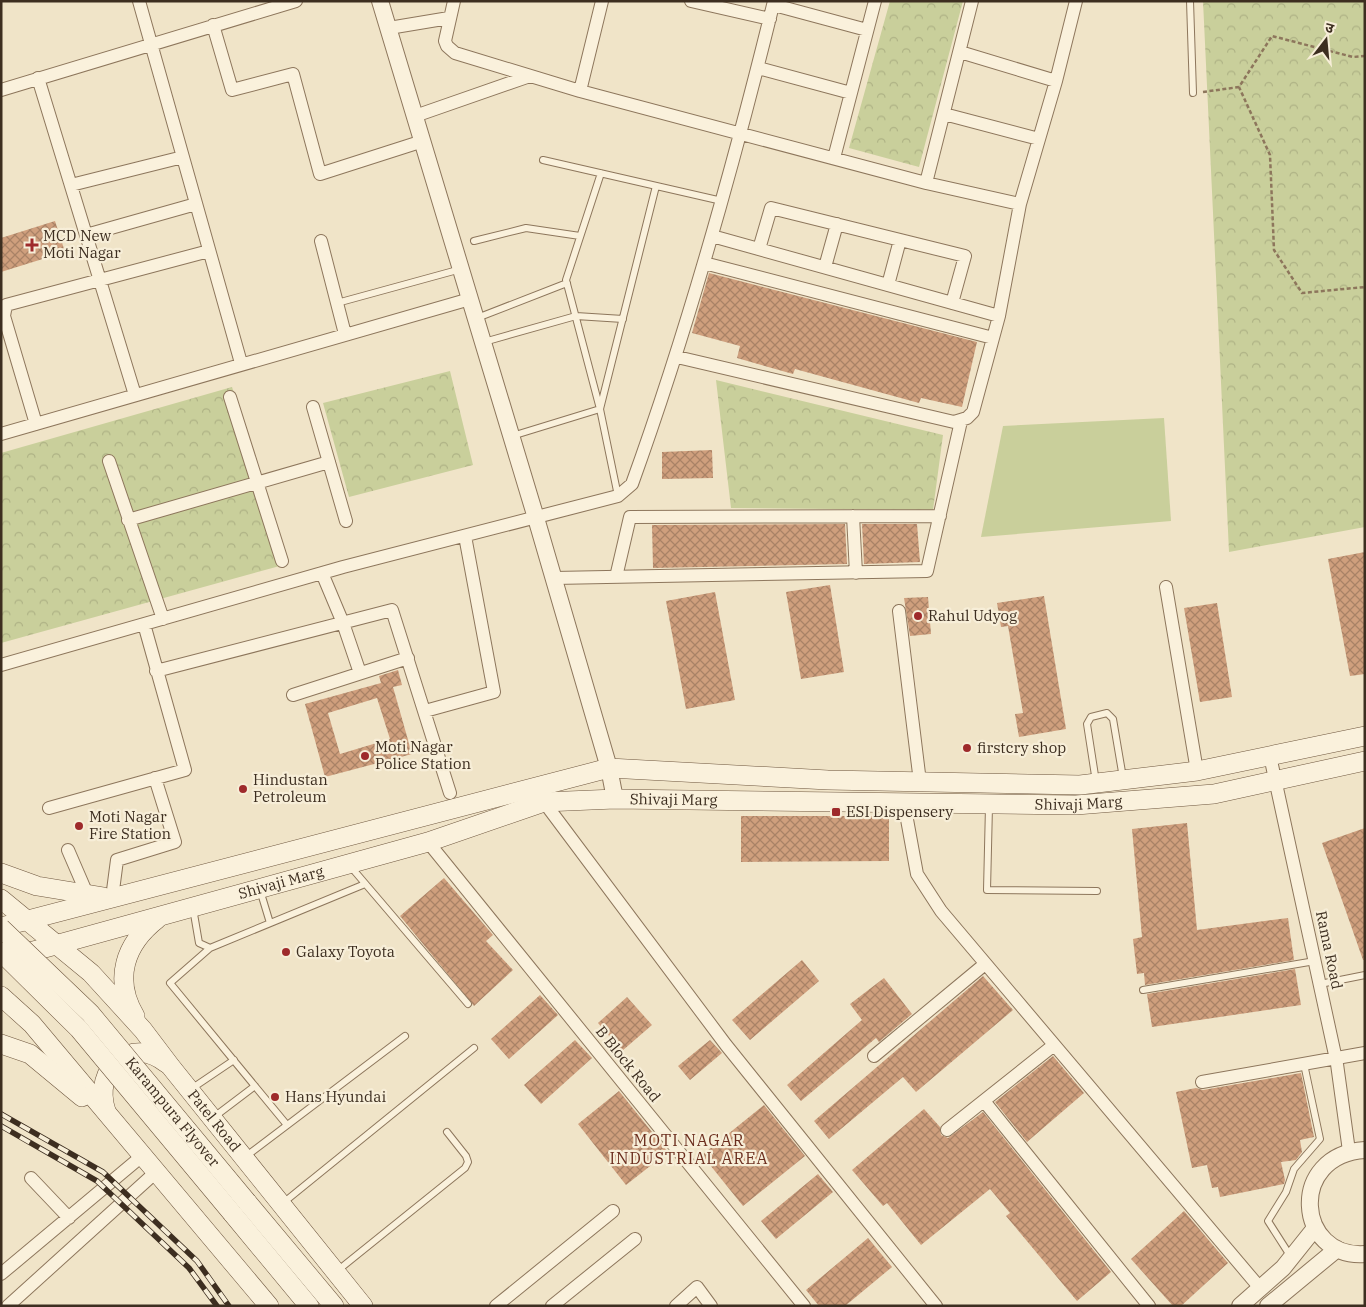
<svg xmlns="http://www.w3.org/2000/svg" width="1366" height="1307" viewBox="0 0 1366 1307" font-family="'IBM Plex Serif','Noto Sans Devanagari',serif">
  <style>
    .grass { fill: #c9cf9b }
    .park { fill: url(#park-crowns) }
    .building { fill: url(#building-cross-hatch); fill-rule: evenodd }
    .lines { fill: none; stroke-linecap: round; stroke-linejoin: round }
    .service-casing { stroke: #8d765c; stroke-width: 8 }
    .minor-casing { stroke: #8d765c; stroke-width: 14 }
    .tertiary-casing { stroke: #8d765c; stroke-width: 18 }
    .secondary-casing { stroke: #6f573f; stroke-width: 20 }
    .path { stroke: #8d765c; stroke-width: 2.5; stroke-dasharray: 4 2.5; stroke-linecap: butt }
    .service { stroke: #faf1dc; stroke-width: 6 }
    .minor { stroke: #faf1dc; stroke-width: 12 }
    .tertiary { stroke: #faf1dc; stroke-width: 16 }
    .secondary { stroke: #faf1dc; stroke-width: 19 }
    .rail-casing { stroke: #3d2e20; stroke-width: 5.5 }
    .rail { stroke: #f7eed8; stroke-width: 4; stroke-dasharray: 11; stroke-linecap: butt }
    .secondary-bridge-casing { stroke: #6f573f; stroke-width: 20; stroke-linecap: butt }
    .secondary-bridge { stroke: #faf1dc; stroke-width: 19 }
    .poi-dot { fill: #9e2a2b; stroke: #f7eed8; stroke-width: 2 }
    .labels { text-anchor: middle; stroke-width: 4.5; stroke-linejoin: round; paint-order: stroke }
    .poi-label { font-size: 15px; fill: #3d2e20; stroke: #f7eed8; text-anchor: start }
    .street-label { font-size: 15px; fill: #3d2e20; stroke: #f7eed8 }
    .neighbourhood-label { font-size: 16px; letter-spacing: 1px; fill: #6b2e1e; stroke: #f7eed8 }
  </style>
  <defs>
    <pattern id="park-crowns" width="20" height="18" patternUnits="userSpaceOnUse" patternTransform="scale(1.25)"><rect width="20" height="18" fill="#c9cf9b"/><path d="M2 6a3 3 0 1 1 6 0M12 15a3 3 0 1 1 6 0" fill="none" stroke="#aeb285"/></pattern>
    <pattern id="building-cross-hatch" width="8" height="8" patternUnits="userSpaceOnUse" patternTransform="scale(1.25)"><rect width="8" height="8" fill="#cf9f7d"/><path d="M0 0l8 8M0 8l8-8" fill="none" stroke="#a98266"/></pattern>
  </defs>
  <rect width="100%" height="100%" fill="#f0e4c8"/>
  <!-- grass -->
  <path class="grass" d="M1164,418l7,103 -190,16 22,-111z"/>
  <!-- park -->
  <path class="park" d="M890,1h73l-44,166 -70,-19z
    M1203,1h162v526l-136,25z
    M450,371l23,94 -124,32 -26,-94z
    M716,380l227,55 -10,75 -202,-2z
    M232,387l55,177 -286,79v-190z"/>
  <!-- building -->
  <path class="building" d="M55,221l10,31 -64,20v-34z
    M709,273l268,69 -15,65 -41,-9 -2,5 -124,-34 -2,5 -56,-16 3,-12 -48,-13z
    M712,450l1,28 -51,1v-27z
    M845,524l2,40 -194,4 -1,-43z
    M862,524h55l3,38 -56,2z
    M1365,552v122l-15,2 -22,-117z
    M830,585l14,87 -43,7 -15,-87z
    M715,592l20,108 -49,9 -20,-108z
    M1044,596l22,133 -47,8 -4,-23 8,-1 -15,-87 -7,1 -4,-24z
    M928,597l3,37 -21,2 -6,-38z
    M1217,603l15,94 -32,5 -16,-94z
    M398,670l4,15 -9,2 19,67 -87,23 -20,-73 76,-21 -2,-7zM377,698l13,41 -50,15 -12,-41z
    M741,816h148v45l-148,1z
    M1187,823l10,107 91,-12 6,42 -149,25 -1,-12 -7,1 -4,-35 9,-2 -10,-108z
    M1365,828v132h-2l-41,-117z
    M444,878l49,57 -7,6 27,29 -39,36 -74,-90z
    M802,960l17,21 -69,59 -18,-20z
    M1295,969l6,36 -149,22 -5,-33z
    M983,976l30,34 -97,82 -13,-15 -74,62 -15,-18z
    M884,978l28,36 -33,28 -3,-4 -75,63 -14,-16 75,-65 -12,-16z
    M540,995l18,20 -49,44 -18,-20z
    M627,997l25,28 -30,26 -24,-28z
    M575,1040l17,18 -51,46 -17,-19z
    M710,1040l12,13 -32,27 -12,-14z
    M1053,1056l31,37 -57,49 -32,-40z
    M1301,1073l13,64 -14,3 2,12 -6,8 -15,2 4,18 -1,4 -64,13 -2,-10 -6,1 -5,-23 -15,3 -16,-76 20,-4 7,2z
    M619,1091l49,61 -42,33 -48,-61z
    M764,1105l41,51 -62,50 -41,-51z
    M924,1109l16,18 1,8 7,3 35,-26 128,160 -34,29 -71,-85 4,-3 -20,-24 -69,56 -34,-42 -4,3 -31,-36z
    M818,1174l15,18 -57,47 -15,-18z
    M1184,1211l44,52 -47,43h-8l-42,-47z
    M868,1238l24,29 -47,39h-26l-13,-16z"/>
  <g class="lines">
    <defs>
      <path id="service" d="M1190,1l3,92
        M543,160l179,41
        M474,241l52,-13 54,8
        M337,303l124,-34
        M477,318l90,-35
        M484,342l92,-26 47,3
        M512,436l88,-27 -34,-129 35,-107
        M618,496l-18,-87 56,-223
        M1096,782l-9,-58 4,-7 16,-4 6,6 10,59
        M989,806l-2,84 110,1
        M351,867l117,137
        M260,890l10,33
        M193,908l6,35 11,5 155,-64
        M210,948l-40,35 117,142
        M1320,984l45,-9
        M1143,990l172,-29
        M191,1089l43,-29
        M214,1117l41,-31
        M245,1157l160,-121
        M283,1203l191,-155
        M1291,1257l-23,-36 18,-29 8,-23 26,-30 -16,-75
        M337,1271l128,-103 3,-6 -2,-6 -19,-24"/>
      <path id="minor" d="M139,1l102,362
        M454,1l-9,40 2,5 8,7 125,38 346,92 94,21
        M691,1l79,18
        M774,5l93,25
        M213,25l19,65 61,-16 27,100 103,-33
        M389,28l60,-10
        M960,52l96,29
        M758,68l93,25
        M38,78l97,317
        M1,90l295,-89
        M580,91l22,-90
        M944,114l95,25
        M415,116l115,-40
        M834,158l41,-157
        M926,183l46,-182
        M71,185l112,-28
        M86,235l110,-31
        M712,236l287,80 21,-112 36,-123 20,-80
        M321,241l24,93
        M759,249l12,-41 194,48 -13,47
        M704,263l289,75
        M825,267l12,-43
        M888,285l12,-45
        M677,357l277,65 13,-4 6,-6 26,-96
        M230,397l52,164
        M313,407l33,114
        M36,424l-32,-108 2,-11 203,-54
        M1,434l469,-135
        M109,461l54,158
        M853,516l3,57
        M128,520l201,-58
        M322,573l21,50 17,50
        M616,577l14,-60 310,-1
        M554,578l373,-7 34,-150
        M1166,587l31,184
        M899,611l21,171
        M1,665l342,-98 275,-71 14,-12c57,-158 102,-320 142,-483
        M156,671l236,-61 58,183
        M293,695l115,-37
        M425,711l69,-19 -29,-156
        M1270,756l67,308 12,87
        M544,802l182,243 210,261
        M904,803l13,71 24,37 319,377
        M49,808l136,-38 -41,-146
        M428,842l376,464
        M68,850l19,44
        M112,898l5,-38 58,-18 -20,-64
        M874,1056l111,-92
        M1202,1082l163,-29
        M984,1101l165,205
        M947,1130l107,-85
        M31,1178l38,40
        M1,1274l141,-118
        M8,1306l148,-134
        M496,1306l117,-95
        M552,1306l83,-67
        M676,1306l21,-19 14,19"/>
      <path id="tertiary" d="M380,1l156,517 73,250 6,31
        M1365,1150c-78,5 -69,109 0,104
        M1240,1306l43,-38 32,-40
        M1268,1306l69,-57"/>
      <g id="secondary">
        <path d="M1,873l36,13 67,11"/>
        <path id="s1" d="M1,899l90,74 52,57 28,37 192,239"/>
        <path d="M1,927l608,-159 219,12 252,5 117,-14 168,-35"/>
        <path id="s2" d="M12,957l416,-115 116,-40 71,-3 461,6 138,-11 151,-33"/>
        <path d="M1,996l31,28 237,282"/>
        <path d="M135,1016c-22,-37 -10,-72 22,-97"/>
        <path d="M1,1044l29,10 52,43"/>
        <path d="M106,1111c-14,-43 26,-76 60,-48"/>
        <path d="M247,1202l87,104"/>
        <path d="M232,1213l77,93"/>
      </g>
    </defs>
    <!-- service casing -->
    <use href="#service" class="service-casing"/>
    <!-- minor casing -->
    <use href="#minor" class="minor-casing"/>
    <!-- tertiary casing -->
    <use href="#tertiary" class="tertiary-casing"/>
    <!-- secondary casing -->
    <use href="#secondary" class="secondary-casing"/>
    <!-- path -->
    <path class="path" d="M1365,56l-12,1 -81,-21 -33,51 31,68 4,95 28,43 63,-6
      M1203,92l36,-5"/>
    <!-- service -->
    <use href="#service" class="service"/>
    <!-- minor -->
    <use href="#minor" class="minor"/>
    <!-- tertiary -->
    <use href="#tertiary" class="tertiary"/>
    <!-- secondary -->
    <use href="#secondary" class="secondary"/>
    <defs>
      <path id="rail" d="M1,1114l102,58 94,89 32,45
        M1,1126l96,55 92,87 28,38"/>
    </defs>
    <!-- rail casing -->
    <use href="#rail" class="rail-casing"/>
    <!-- rail -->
    <use href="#rail" class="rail"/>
    <defs>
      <g id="secondary-bridge">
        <path id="s3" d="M1,928l89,85 157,189"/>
        <path d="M1,952l78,77 153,184"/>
      </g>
    </defs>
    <!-- secondary-bridge casing -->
    <use href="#secondary-bridge" class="secondary-bridge-casing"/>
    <!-- secondary-bridge -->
    <use href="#secondary-bridge" class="secondary-bridge"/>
  </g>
  <!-- markers -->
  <g class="poi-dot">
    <path d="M29.5 237.5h5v5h5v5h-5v5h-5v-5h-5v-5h5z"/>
    <circle cx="918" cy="616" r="5"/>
    <circle cx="967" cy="748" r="5"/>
    <circle cx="365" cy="756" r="5"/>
    <circle cx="243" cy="789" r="5"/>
    <rect x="831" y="807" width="10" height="10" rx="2.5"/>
    <circle cx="79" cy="826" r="5"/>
    <circle cx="286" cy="952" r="5"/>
    <circle cx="275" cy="1097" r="5"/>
  </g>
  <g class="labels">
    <!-- poi labels -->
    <g class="poi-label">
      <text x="43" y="241">MCD New<tspan x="43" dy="17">Moti Nagar</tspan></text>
      <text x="928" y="621">Rahul Udyog</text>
      <text x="375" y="752">Moti Nagar<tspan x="375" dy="17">Police Station</tspan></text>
      <text x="977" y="753">firstcry shop</text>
      <text x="253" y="785">Hindustan<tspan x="253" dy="17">Petroleum</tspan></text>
      <text x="846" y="817">ESI Dispensery</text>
      <text x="89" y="822">Moti Nagar<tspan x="89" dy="17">Fire Station</tspan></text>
      <text x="296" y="957">Galaxy Toyota</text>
      <text x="285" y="1102">Hans Hyundai</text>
    </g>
    <!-- street labels -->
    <g class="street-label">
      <text dy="5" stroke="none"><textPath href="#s2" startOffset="684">Shivaji Marg</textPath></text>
      <text dy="5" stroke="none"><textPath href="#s2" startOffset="1089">Shivaji Marg</textPath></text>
      <text dy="5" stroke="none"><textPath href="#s2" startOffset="279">Shivaji Marg</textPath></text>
      <text transform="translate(1329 950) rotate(78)" y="5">Rama Road</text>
      <text transform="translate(628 1064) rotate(51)" y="5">B Block Road</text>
      <text dy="5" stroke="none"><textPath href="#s3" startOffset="252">Karampura Flyover</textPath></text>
      <text dy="5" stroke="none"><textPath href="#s1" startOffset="309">Patel Road</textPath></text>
    </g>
    <!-- neighbourhood labels -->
    <g class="neighbourhood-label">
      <text x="689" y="1146">MOTI NAGAR<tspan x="689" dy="18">INDUSTRIAL AREA</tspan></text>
    </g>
  </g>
  <!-- border -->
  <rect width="1366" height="1307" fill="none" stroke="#3d2e20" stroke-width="5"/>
  <!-- north arrow -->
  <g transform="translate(1326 40) rotate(16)" stroke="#f7eed8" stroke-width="4" paint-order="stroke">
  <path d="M0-4L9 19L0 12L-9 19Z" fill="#3d2e20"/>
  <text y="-8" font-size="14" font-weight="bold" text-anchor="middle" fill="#3d2e20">उ</text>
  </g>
</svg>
